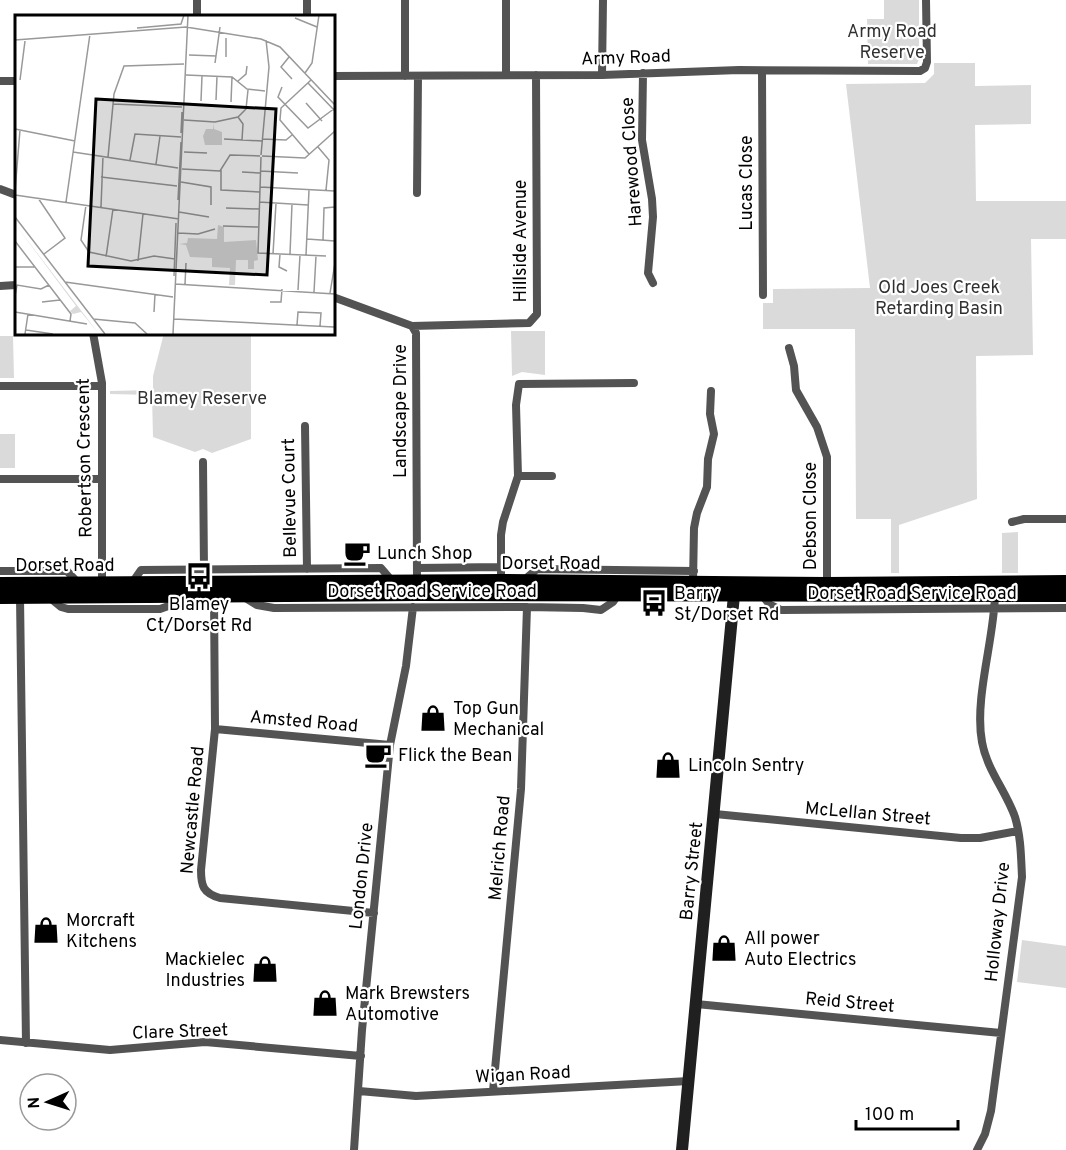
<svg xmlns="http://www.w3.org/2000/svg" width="1066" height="1150" viewBox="0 0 1066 1150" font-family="Overpass,sans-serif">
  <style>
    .green { fill: #dadada }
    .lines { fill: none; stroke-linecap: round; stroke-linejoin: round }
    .minor { stroke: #535353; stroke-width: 8 }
    .secondary { stroke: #202020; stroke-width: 12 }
    .primary { stroke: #000; stroke-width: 14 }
    .labels { text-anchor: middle; stroke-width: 4.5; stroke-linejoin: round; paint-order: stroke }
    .park-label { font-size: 18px; fill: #313131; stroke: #fff }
    .street-label { font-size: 18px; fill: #000; stroke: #fff }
    .poi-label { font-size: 18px; fill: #000; stroke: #fff; text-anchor: start }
    .inset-road { fill: none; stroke: #999; stroke-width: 1.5 }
    .view { fill: #000; fill-opacity: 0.15; stroke: #000; stroke-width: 3 }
    .inset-edge { fill: none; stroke: #000; stroke-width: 3 }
  </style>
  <rect width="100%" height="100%" fill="#fff"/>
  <!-- green -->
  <path class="green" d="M884,0h35v59l-2,5h-49l-1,-45h17z
    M934,63h41v23l56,-1v39l-56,1 1,76h90v38h-35l2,116 -57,1 1,143 -78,26v48h-8v-54h-35l-1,-190h-92v-26h10v-14l97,-1 -24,-204 79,-1 9,-9z
    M511,331h34v44l-23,-3 -10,4z
    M164,333h87v106l-39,14 -9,-4 -8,3 -42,-15 -1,-42 -42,-1v-3l43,-1v-14z
    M0,336h13l1,42h-14z
    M0,434h15v34h-15z
    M1018,532v41h-16v-40z
    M1022,940l44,6v42l-49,-6z"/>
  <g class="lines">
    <!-- minor -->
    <path class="minor" d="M197,0v16
      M307,0v16
      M506,0v75
      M762,71l1,224
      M643,73l-1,67 10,59 1,18 -5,56 5,10
      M602,75l1,-75
      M333,76l269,-1 137,-5 181,1 5,-3 2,-6 -1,-62
      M405,76v-76
      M0,81h16
      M0,189l16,6
      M417,193l1,-117
      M0,286l16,-1
      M333,297l79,29 4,7 1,248
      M412,326l117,-3 8,-9 -1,-239
      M93,333l9,50v200
      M789,348l5,18 2,24 21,37 10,30v127
      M0,386h102
      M305,426l2,143
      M203,462l1,108
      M518,476h34
      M0,479h102
      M1012,522l12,-3h42
      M417,568l84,-1
      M0,571h67l11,12
      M501,581v-46l2,-13 15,-46 -2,-71 3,-21 115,-1
      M523,581l14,-12 157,2
      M693,582l1,-54 3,-15 10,-26 1,-28 6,-25 -4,-20 1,-23
      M132,583l9,-13 240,-2 12,14
      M214,596l1,133 -14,141c0,16 2,23 19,28l154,15
      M763,596l6,8 12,6 285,-2
      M20,597l6,446
      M244,597l13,8 17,3 253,-1 56,1 18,2 12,-8 5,-7
      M50,598l11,9 7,2h92l14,-5 12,-8
      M215,729l175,16
      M715,814l246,24h19l38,-7
      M696,1004l305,29
      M0,1040l110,10 95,-8 156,14
      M359,1091l57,5 273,-15
      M493,1091l28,-302 6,-182
      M354,1150l8,-120 28,-285 16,-79 7,-59
      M977,1150l8,-16 6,-23 31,-234c-1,-20 -1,-40 -7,-60 -9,-26 -28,-47 -33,-75 -8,-43 12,-102 13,-147"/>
    <!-- secondary -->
    <path class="secondary" d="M682,1150l52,-555"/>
    <!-- primary -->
    <path class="primary" d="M0,584l501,-3 326,3 239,-2
      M0,597l417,-3 649,1"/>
  </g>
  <!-- icons -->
  <defs>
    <symbol id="cafe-bare" viewBox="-9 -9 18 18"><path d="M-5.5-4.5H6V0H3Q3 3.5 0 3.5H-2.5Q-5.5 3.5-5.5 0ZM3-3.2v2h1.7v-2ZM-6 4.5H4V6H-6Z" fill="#000" stroke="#fff" stroke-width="2.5" paint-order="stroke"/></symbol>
    <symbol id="bus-bare" viewBox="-9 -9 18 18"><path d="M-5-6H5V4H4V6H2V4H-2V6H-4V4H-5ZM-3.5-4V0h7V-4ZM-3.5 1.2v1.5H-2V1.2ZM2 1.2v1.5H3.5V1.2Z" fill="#000" stroke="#fff" stroke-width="2.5" paint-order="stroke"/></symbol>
    <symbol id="shop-bare" viewBox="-9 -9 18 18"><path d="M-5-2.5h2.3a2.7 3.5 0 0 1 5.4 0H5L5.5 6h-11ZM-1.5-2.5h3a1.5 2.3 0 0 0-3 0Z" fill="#000" stroke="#fff" stroke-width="2.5" paint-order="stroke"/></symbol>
  </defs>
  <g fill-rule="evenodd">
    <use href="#cafe-bare" x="338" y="534" width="38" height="38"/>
    <use href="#bus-bare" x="180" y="557" width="38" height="38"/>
    <use href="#bus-bare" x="635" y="584" width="38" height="38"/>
    <use href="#shop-bare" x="414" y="699" width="38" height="38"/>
    <use href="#cafe-bare" x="359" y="736" width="38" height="38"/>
    <use href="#shop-bare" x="649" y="746" width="38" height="38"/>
    <use href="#shop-bare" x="27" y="911" width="38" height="38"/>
    <use href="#shop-bare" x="705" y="929" width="38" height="38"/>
    <use href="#shop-bare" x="246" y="950" width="38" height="38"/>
    <use href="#shop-bare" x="306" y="984" width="38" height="38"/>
  </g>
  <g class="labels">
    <!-- park labels -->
    <g class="park-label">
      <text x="892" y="37">Army Road<tspan x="892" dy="21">Reserve</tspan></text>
      <text x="939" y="293">Old Joes Creek<tspan x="939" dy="21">Retarding Basin</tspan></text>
      <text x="202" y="404">Blamey Reserve</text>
    </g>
    <!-- street labels -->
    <g class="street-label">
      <text transform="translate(626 57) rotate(-2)" y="6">Army Road</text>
      <text transform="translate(631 162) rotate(-94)" y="6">Harewood Close</text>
      <text transform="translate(746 183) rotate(-90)" y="6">Lucas Close</text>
      <text transform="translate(520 241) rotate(-90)" y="6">Hillside Avenue</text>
      <text transform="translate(400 411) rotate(-90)" y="6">Landscape Drive</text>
      <text transform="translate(84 458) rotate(-91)" y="6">Robertson Crescent</text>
      <text transform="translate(289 498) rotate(-91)" y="6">Bellevue Court</text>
      <text transform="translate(810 516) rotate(-90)" y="6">Debson Close</text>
      <text x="551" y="569">Dorset Road</text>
      <text x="65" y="571">Dorset Road</text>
      <text x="432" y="597">Dorset Road Service Road</text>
      <text x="912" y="599">Dorset Road Service Road</text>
      <text transform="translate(304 721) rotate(5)" y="6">Amsted Road</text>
      <text transform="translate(192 810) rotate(-85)" y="6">Newcastle Road</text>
      <text transform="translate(868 813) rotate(5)" y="6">McLellan Street</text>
      <text transform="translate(499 848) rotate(-85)" y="6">Melrich Road</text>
      <text transform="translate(691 871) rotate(-84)" y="6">Barry Street</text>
      <text transform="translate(361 876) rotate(-84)" y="6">London Drive</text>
      <text transform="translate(997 922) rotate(-84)" y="6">Holloway Drive</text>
      <text transform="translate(850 1002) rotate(5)" y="6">Reid Street</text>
      <text transform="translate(180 1031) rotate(-2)" y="6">Clare Street</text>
      <text transform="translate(523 1074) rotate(-3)" y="6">Wigan Road</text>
    </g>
    <!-- poi labels -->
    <g class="poi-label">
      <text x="377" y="559">Lunch Shop</text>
      <text x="674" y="599">Barry<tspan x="674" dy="21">St/Dorset Rd</tspan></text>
      <text x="199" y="610" text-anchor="middle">Blamey<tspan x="199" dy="21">Ct/Dorset Rd</tspan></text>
      <text x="453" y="714">Top Gun<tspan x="453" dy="21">Mechanical</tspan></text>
      <text x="398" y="761">Flick the Bean</text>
      <text x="688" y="771">Lincoln Sentry</text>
      <text x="66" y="926">Morcraft<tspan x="66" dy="21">Kitchens</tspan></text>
      <text x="744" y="944">All power<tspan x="744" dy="21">Auto Electrics</tspan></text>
      <text x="245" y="965" text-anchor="end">Mackielec<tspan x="245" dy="21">Industries</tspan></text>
      <text x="345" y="999">Mark Brewsters<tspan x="345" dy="21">Automotive</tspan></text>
    </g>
  </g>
  <!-- overview -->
  <g transform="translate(15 15)">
    <rect width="320" height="320" fill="#fff"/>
    <path d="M198,108l1,6 8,3v13h-17l-2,-9 3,-7h7zM0,209l84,110 -18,-22 -8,2 -3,-3 6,-5zM203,210l6,2v15l32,-2 2,20 -4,1v8h-6v-9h-12l-1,25h-6l1,-17 -18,-1v-9l-22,-1 -4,-12 -7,-1 8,-1 1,-5 29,1z" fill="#dadada"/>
    <path class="inset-road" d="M280,3l22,9M122,13l44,-4 3,-9M211,23v19M0,25l171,-13 75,12 19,8 55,58M174,40l27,1M274,42l-8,10 11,12M200,48l5,-36M290,58l7,-10 7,-48M171,60l46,2 15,12 18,2M5,65l5,-39M223,66l8,-7 1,-8M293,68l27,28M267,72l-4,10 30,31 27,-20M201,85l1,-24M186,86l1,-25M216,87l1,-25M291,88l16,18M98,89l69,3M223,102l5,7 -1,16M169,105l31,2 23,-5 8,-8 2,-19M0,114l60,12M166,118l1,-21M209,124l38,2M247,124l24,1 6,-5M303,132l11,13 -3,30M58,137l105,16M169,137l23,1M294,139l-29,-34 1,-12 30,-28M246,140l8,-88 -3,-27M247,141l43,2 30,-27M93,142l6,-63 10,-28 60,-2M246,142l-3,96 68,3M115,145l5,-26 46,3M141,149l4,-28M167,154l38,2 10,-16 30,1M206,155v20l39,2M245,156l38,2M227,157l18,1M86,162l76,9M166,167l30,5v18M245,172l75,4M0,176l5,-61M0,180l164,24M23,183l27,40 -21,16M163,185l3,-58M51,187l24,-168M244,187l49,3M71,190l-5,35 8,12 42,9 23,-5 21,3M86,192l2,-51M211,193l33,1M164,197l30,5M0,202l90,117M208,211l35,1M163,218l20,1 17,-5M292,224l28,2M308,225l1,-32 11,-1M0,226l56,73 -1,7M258,239l3,-51M265,239l-1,13 8,4M275,239l2,-50M291,240l3,-65M91,242l7,-48M123,246l5,-47M0,252h20M159,261l2,-53M50,267l108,15M160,269l160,10M170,269l1,-21M283,275l2,-35M299,277l2,-36M315,278l5,-30M0,281l2,-11 24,4 8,-4M27,287l18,-2M255,287h11l1,-13M0,297l72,12M139,297l1,-18M78,304l42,4 12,11M159,304l160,8M282,310l1,-13 23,1 -1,13M11,315l27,4M10,319l3,-20M158,319l15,-319"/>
    <path class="view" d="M81,84l180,10 -9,166 -179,-9z"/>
    <rect width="320" height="320" class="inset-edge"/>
  </g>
  <!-- north arrow -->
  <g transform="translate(48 1102) rotate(267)"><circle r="28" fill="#ffffff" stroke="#999999" stroke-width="1.5"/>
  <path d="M0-4.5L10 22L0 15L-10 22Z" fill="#000000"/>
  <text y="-9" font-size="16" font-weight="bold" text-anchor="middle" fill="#000000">N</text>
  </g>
  <!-- scale -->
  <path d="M856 1120v9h102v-9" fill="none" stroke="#000000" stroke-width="3"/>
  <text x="865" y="1120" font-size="18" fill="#000000" stroke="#ffffff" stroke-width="4.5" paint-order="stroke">100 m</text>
</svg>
